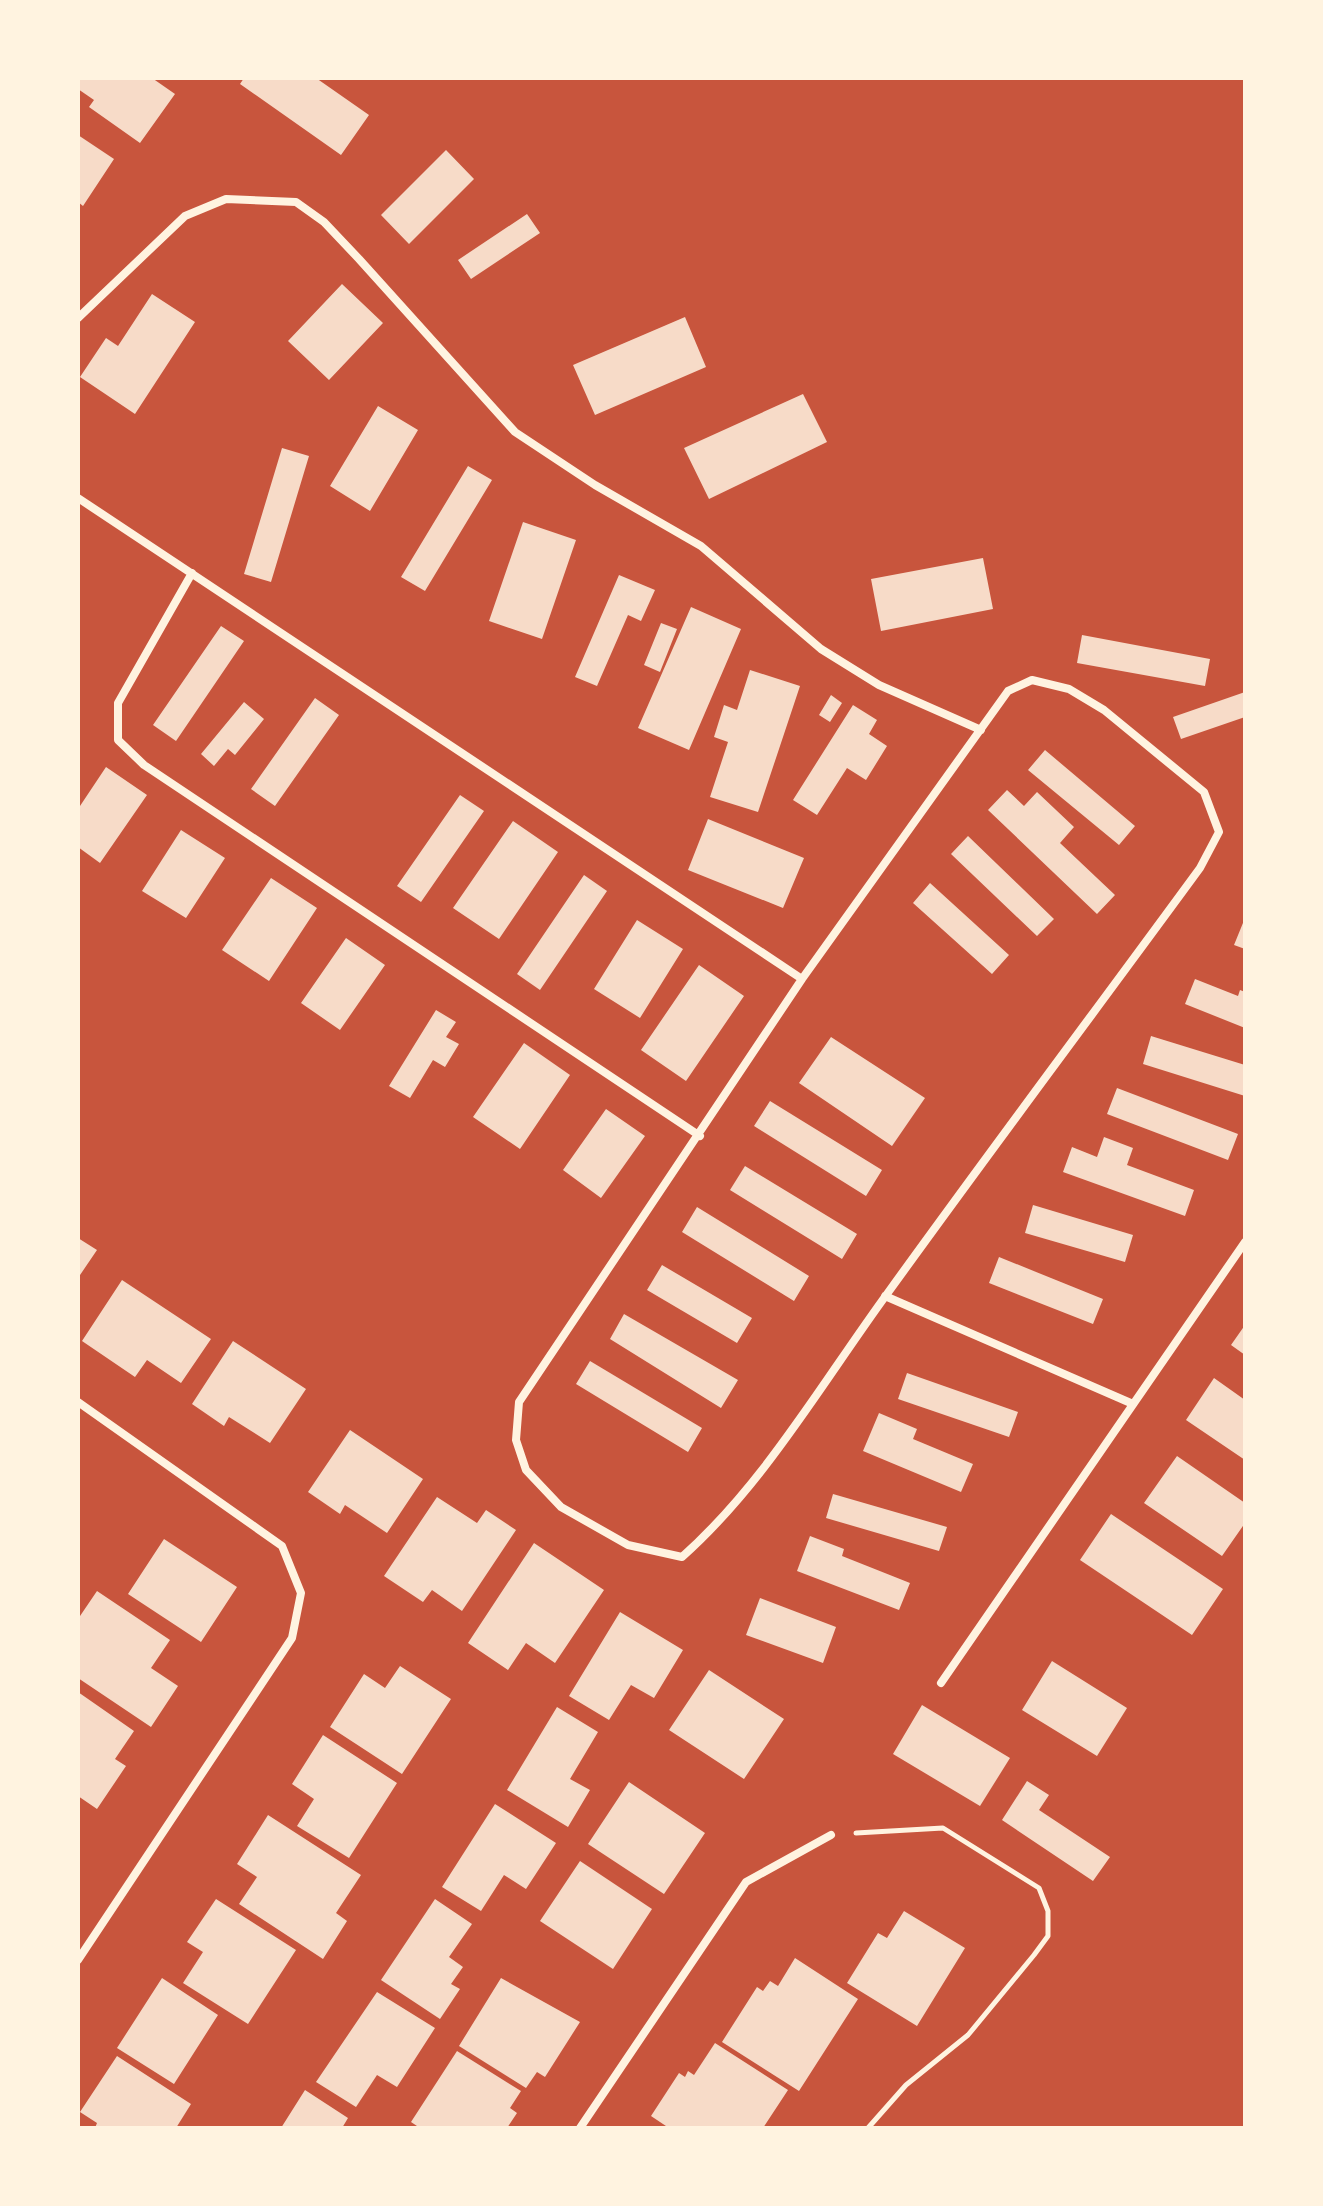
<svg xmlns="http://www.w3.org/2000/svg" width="1323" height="2206" viewBox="0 0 1323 2206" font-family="'DejaVu Sans',sans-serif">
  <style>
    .building { fill: #f7dbc8 }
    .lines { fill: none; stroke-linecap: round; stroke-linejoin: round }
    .path { stroke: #fff3e0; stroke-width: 5 }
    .minor { stroke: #fff3e0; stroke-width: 8 }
  </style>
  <rect width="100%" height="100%" fill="#c8553d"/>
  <!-- building -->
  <path class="building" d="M78,78h74l23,16 -35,49 -51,-36 5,-7 -16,-11z
    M244,78h72l53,37 -28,40 -101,-71z
    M78,135l36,24 -31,47 -5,-4z
    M446,150l28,29 -65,65 -28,-29z
    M527,214l13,19 -69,46 -13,-19z
    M342,284l41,39 -54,57 -41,-39z
    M152,294l43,28 -60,92 -55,-37 26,-39 12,8z
    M685,317l21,50 -111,48 -22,-50z
    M803,394l24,48 -118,57 -25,-51z
    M378,406l40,24 -48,81 -40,-25z
    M282,448l27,8 -38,126 -27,-8z
    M468,466l24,14 -67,111 -24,-14z
    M523,522l53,18 -34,99 -53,-18z
    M983,558l10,51 -112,22 -10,-52z
    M619,575l36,15 -14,31 -13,-6 -31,71 -22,-9z
    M691,607l50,22 -52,121 -51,-22z
    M661,623l16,6 -17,43 -16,-7z
    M221,626l23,15 -68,100 -23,-16z
    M1082,635l128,24 -5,27 -128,-23z
    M750,670l50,16 -42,126 -48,-15 18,-55 -14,-5 10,-32 13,5z
    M1245,692v25l-64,22 -8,-22z
    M831,695l11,8 -12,19 -11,-7z
    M315,698l24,17 -64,91 -24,-17z
    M244,702l20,17 -29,36 -7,-6 -14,17 -13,-12z
    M853,705l24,15 -8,14 18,12 -21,34 -19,-12 -30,47 -24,-15z
    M1045,750l90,76 -16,19 -91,-75z
    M106,767l41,28 -47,68 -22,-16v-38z
    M1007,790l17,16 13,-14 37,35 -14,16 55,52 -18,19 -109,-104z
    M460,795l24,16 -63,91 -24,-16z
    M708,819l96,39 -21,50 -95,-38z
    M513,821l45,31 -59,87 -46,-31z
    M181,830l44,28 -39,60 -44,-27z
    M968,836l86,83 -17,17 -86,-82z
    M584,875l23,16 -67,99 -23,-16z
    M271,878l46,30 -48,73 -47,-31z
    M930,883l79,72 -17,19 -79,-71z
    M1245,918v31l-11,-4z
    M637,920l46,29 -43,69 -46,-29z
    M346,938l39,27 -45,65 -39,-27z
    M699,965l45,31 -58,85 -45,-31z
    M1195,979l43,17 2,-6 5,2v36l-60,-24z
    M436,1010l20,12 -10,15 13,7 -14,23 -12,-7 -23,38 -21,-12z
    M1151,1036l94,29v31l-102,-32z
    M831,1037l94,61 -33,48 -93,-63z
    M524,1043l46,32 -50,74 -47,-32z
    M1117,1088l121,46 -10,26 -121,-46z
    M770,1101l112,69 -16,26 -112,-70z
    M606,1109l39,27 -44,62 -38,-28z
    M1104,1137l29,11 -6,17 67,25 -9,26 -122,-44 9,-25 25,10z
    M745,1166l112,68 -15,25 -112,-69z
    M1033,1205l100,30 -8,27 -100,-29z
    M697,1207l112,69 -15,25 -112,-69z
    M78,1238l19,12 -19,28z
    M999,1257l104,42 -10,25 -104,-41z
    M662,1265l90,53 -15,25 -90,-53z
    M122,1280l89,59 -30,44 -34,-23 -12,17 -53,-36z
    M624,1314l114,66 -17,28 -111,-69z
    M1245,1325v30l-14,-10z
    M233,1341l73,48 -36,54 -41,-26 -5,9 -32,-22z
    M590,1361l112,67 -14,24 -112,-68z
    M907,1373l111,39 -9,25 -111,-38z
    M1214,1378l31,22v60l-59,-40z
    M879,1413l38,16 -4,10 60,25 -12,28 -98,-41z
    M350,1430l73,49 -36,54 -42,-28 -5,9 -32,-22z
    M1177,1456l68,47v20l-23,33 -78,-53z
    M833,1494l114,33 -8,24 -113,-33z
    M437,1497l40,26 9,-13 30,20 -54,81 -30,-21 -9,12 -39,-26z
    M1111,1514l112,75 -31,46 -112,-75z
    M810,1536l34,13 -2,7 68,27 -11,27 -102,-39z
    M164,1539l73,48 -36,55 -73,-48z
    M534,1543l70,47 -49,73 -29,-20 -18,27 -40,-27z
    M97,1591l73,49 -19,28 27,18 -27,41 -73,-49v-59z
    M760,1598l76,29 -13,36 -77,-28z
    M620,1612l63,38 -29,48 -23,-13 -22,35 -40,-24z
    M1052,1661l75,47 -30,48 -75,-46z
    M400,1666l51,33 -49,75 -72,-47 34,-53 21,14z
    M709,1670l75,49 -40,60 -75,-49z
    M78,1692l56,39 -19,28 11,7 -29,43 -19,-13z
    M922,1705l88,53 -30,48 -87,-52z
    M557,1707l41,25 -28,47 20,11 -22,37 -61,-37z
    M323,1735l74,48 -48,75 -52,-32 17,-27 -22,-15z
    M1027,1781l22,14 -10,15 71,47 -17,24 -91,-61z
    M629,1782l76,51 -41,61 -76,-50z
    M495,1804l61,39 -30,46 -22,-14 -23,36 -39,-24z
    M268,1815l93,60 -25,38 11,8 -24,38 -84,-55 18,-27 -20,-13z
    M580,1861l72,48 -39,60 -73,-48z
    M216,1899l80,51 -48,74 -65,-41 20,-31 -16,-10z
    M435,1899l37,25 -23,33 14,10 -12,17 9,5 -20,30 -59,-39z
    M904,1911l61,37 -48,78 -70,-43 31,-50 9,5z
    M795,1958l63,41 -59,92 -77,-49 35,-55 6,4 7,-10 8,5z
    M162,1978l56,37 -44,69 -57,-36z
    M501,1978l79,44 -35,55 -8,-5 -11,16 -67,-42z
    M377,1992l58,36 -38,59 -20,-12 -21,32 -40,-25z
    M715,2043l73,47 -25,38h-94l-18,-12 28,-43 6,4 3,-6 6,4z
    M457,2051l64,40 -11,17 7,5 -10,15h-87l-9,-6z
    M117,2056l74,48 -15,24h-81l2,-5 -17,-11z
    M305,2090l43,28 -6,10h-61z"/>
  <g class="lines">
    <!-- path -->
    <path class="path" d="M856,1833l87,-5 96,60 9,23v25l-14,19 -66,80 -62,50 -38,43"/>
    <!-- minor -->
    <path class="minor" d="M78,318l107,-102 41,-17 70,3 28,20 35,37 156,173 80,53 106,61 120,103 58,36 102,45
      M78,498l724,481
      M192,573l-74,130v37l26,25 556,371
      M1032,680l37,9 35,21 100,82 15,40 -19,36c-104,142 -210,283 -313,426 -65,89 -123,190 -205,263l-54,-12 -67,-38 -35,-37 -10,-30 3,-38 283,-423 206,-288z
      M885,1296l248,108
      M78,1402l204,144 19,47 -9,45 -214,322
      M941,1683l304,-441
      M580,2128l166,-246 85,-47"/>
  </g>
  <!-- border -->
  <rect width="1323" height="2206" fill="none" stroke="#fff3e0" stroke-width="160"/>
</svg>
